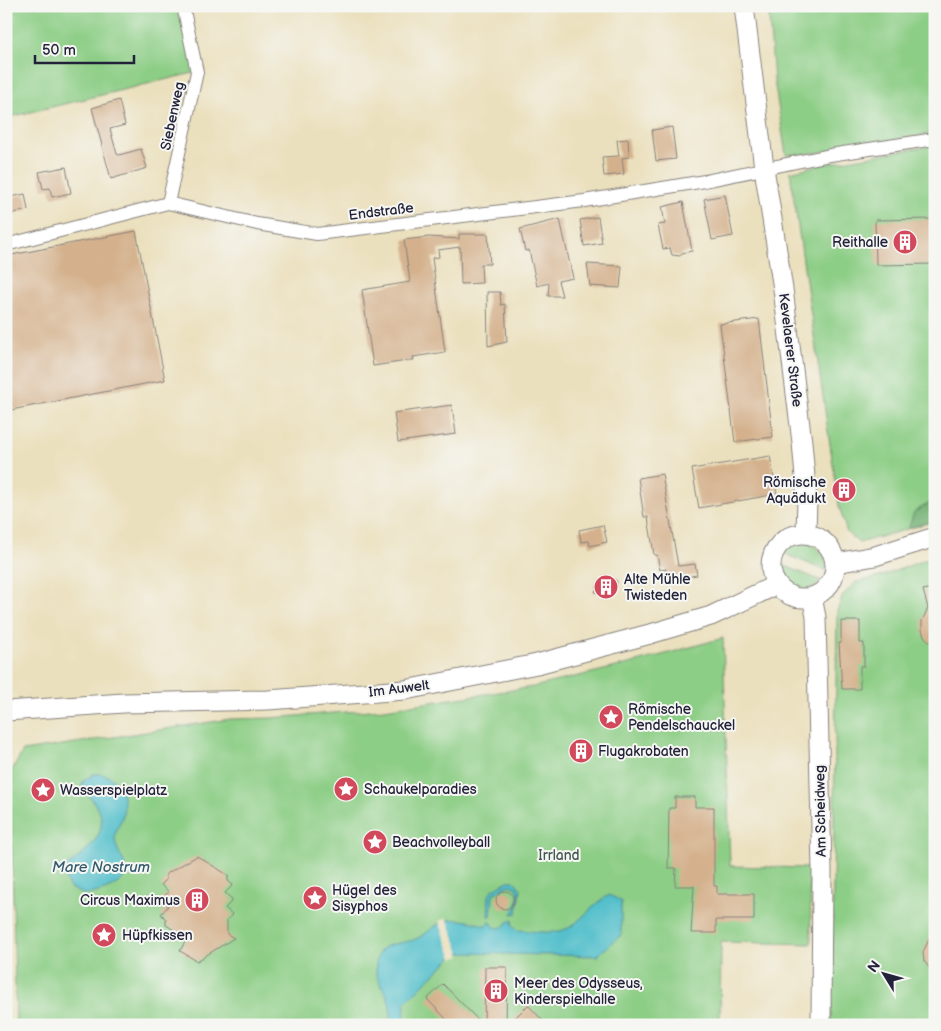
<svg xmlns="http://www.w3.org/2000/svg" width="941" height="1031" viewBox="0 0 941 1031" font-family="'Balsamiq Sans',sans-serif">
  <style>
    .green { fill: #8dce86; stroke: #587860 }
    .forest { fill: #72b173; stroke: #4a6a57 }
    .water { fill: #52bfcb; stroke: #3a7083 }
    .pier { fill: #ebe0bd }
    .building { fill: #d4b18c }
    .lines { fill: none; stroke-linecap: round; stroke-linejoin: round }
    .street-casing { stroke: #86817c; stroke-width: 14 }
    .secondary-casing { stroke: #86817c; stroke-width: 21 }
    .street { stroke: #fff; stroke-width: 12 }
    .secondary { stroke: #fff; stroke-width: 19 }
    .labels { text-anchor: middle; stroke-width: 4; stroke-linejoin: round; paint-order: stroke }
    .street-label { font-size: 14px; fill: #22223b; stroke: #f6f6f2 }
    .poi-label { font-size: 14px; fill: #22223b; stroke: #f6f6f2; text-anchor: start }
    .park-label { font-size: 14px; fill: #425652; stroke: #f6f6f2 }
    .water-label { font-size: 15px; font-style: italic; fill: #33596d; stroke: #f6f6f2 }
  </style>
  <rect width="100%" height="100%" fill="#f6f6f2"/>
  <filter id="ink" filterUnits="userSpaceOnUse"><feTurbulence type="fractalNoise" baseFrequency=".02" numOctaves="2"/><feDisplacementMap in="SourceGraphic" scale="10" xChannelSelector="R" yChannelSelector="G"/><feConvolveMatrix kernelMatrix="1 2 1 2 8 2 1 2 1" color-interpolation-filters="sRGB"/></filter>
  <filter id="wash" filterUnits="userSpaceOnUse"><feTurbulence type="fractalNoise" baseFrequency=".0096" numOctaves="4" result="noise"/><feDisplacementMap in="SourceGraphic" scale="20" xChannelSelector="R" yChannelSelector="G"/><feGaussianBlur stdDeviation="1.12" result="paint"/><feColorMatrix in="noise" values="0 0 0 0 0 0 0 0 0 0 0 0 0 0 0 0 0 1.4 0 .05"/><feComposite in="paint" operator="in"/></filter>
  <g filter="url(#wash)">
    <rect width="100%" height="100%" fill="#ebe0bd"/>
    <!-- green -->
    <path class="green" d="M6,6h177l14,66 -191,46z
      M768,6h167v127l-119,20 -30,2 -12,-75z
      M935,145v376l-76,22 -12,-10 -8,-27 -49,-334 29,-7z
      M803,542c15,3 25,13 23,29l-43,-18 7,-8z
      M935,556v469h-104l6,-414 6,-16 13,-13 23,-5z
      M778,563l44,18c-18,17 -46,8 -44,-18z
      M723,638l7,228 80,2 1,76 -90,-2 -1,83h-704l-6,-251 13,-23 207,-32 41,-1 113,-9 149,-22 100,-24z"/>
    <!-- forest -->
    <path class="forest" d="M935,500v21l-26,7 5,-16z"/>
    <!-- water -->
    <path class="water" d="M94,774c23,-2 33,20 29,40 -1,8 -9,16 -8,25 2,16 11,19 11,36 -10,13 -25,17 -41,20l-15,-7 -4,-7 1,-14c17,-15 44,-32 31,-58 -4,-8 -11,-15 -16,-23l1,-5z
      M508,881h6l7,8 -4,24 -5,1c5,-8 8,-17 5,-26l-8,-3 -16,9 -2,22h-3l1,-20 3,-6z
      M609,895l12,6v34l-24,21 -136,-3 -9,4 -47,45 -1,23h-12c-1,-8 -1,-16 -3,-23 -2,-13 -14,-19 -13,-36 1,-27 23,-20 40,-27 12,-5 19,-16 33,-19 12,-2 27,3 38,6l2,-4h2l2,4c11,6 11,-4 20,-6l-1,6 5,4c16,1 40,6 55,-4 13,-10 22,-22 37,-31z"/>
    <!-- pier -->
    <path class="pier" d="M447,918l14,38 -8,2 -14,-37z"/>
    <g id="blocks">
      <!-- building -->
      <path class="building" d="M119,100l6,25 -15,4 7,25 2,1 22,-6 6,19 -36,11 -19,-71z
        M672,127l4,32 -20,2 -4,-31z
        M628,139l1,18 -7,1 2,16 -20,2 -2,-19 17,-1 -2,-16z
        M66,167l5,26 -19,4 -2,-9 -7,1 -4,-17z
        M25,194l3,16 -19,4 -3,-16z
        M725,195l8,41 -21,4 -8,-41z
        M683,202l9,49 -10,2 -2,3 -8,-1 -2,-7 -7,1 -5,-24 7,-1 -3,-17z
        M598,217l4,26 -18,3 -4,-26z
        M560,219l13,59 -15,3 4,15h-14l1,-13 -12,3 -8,-36 -4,1 -5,-22z
        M935,219v45l-59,1 -1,-45z
        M136,231l29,149 -159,31v-155z
        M459,234h29l2,30h-9l1,19 -21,1 -1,-37 -22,3 1,7 -7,1 13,94 -32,5 1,3 -41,6 -11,-76 48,-8 -6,-42 25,-3 30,2z
        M587,264l35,2 -2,22 -30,-2z
        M487,292h13l1,13 4,-1 2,38 -19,4z
        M759,319l14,118 -38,5 -15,-118z
        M452,405l4,29 -58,8 -4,-29z
        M770,456l7,38 -78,14 -7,-39z
        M662,474l16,92 17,-2 2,11 -30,5 -1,-11 -6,1 -3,-15h-3l-6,-38h-4l-6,-39z
        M603,525l4,17 -17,4 -1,-5 -8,1 -2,-12z
        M606,575l11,6 -2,9 -7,4 -13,-2 5,-13z
        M935,587v61l-11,-12 -2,-6v-9l6,-13 -5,-18z
        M841,621h19v22h4v23h-4v23h-18l-3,-46h2z
        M675,797h20v10h19v79h3v8h37v26h-38v13h-25l3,-47h-19l1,-18h-8l1,-60h6z
        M197,856l31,19v6l5,4 -8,8 8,7 -8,8 8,7 -6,5v14l7,4 -37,23 -17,-10 7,-13 -21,-13v-6l-5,-5 7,-8 -7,-7 8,-7 -8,-7 5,-5v-6z
        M496 900a9 9 0 1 1 18 0a9 9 0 1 1-18 0Z
        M935,927v48l-11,-14 -1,-9z
        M485,967h22l-1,58h-22z
        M443,984l40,41h-31l-25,-26z
        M528,1005l19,20h-39z"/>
    </g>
  </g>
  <g filter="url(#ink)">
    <use href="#blocks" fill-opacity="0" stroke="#86817c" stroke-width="1"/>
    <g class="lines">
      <defs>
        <path id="street" d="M168,203l29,-131 -14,-66
          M6,245l162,-42 89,21 60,10 267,-33 121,-20 125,-26 105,-16"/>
        <path id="secondary" d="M744,6l20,162 19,121 19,153 5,58 -1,33
          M771 566a32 32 0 1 1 64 0a32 32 0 1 1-64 0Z
          M836,563l39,-7 60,-19
          M812,597l4,20 6,253 -1,155
          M6,711l118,-8 144,-3 137,-10 132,-26 113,-30 61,-18 65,-31"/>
      </defs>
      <!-- street casing -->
      <use href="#street" class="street-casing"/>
      <!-- secondary casing -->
      <use href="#secondary" class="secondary-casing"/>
      <!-- street -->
      <use href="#street" class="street"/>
      <!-- secondary -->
      <use href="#secondary" class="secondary"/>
    </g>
  </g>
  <!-- icons -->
  <defs>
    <symbol id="building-disc" viewBox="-11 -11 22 22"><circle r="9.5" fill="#d1495b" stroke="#f6f6f2"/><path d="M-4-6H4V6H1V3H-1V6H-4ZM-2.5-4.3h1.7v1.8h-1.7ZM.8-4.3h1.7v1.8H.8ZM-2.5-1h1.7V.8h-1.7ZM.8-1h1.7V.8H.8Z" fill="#fff"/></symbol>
    <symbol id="sight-disc" viewBox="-11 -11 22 22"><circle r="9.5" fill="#d1495b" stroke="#f6f6f2"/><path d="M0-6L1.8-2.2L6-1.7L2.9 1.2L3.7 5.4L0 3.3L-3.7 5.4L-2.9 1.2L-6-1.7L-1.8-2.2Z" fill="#fff"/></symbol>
  </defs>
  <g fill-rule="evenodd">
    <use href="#building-disc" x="891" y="228" width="28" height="28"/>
    <use href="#building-disc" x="830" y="476" width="28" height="28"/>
    <use href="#building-disc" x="592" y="573" width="28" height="28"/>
    <use href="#sight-disc" x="597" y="703" width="28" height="28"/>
    <use href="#building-disc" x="567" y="737" width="28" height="28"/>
    <use href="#sight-disc" x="332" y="775" width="28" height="28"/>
    <use href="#sight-disc" x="29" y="776" width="28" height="28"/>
    <use href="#sight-disc" x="361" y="828" width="28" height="28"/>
    <use href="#sight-disc" x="301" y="884" width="28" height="28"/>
    <use href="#building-disc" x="183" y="886" width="28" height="28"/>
    <use href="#sight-disc" x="90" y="921" width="28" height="28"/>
    <use href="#building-disc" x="482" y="977" width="28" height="28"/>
  </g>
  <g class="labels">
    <!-- street labels -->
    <g class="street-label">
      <text transform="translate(172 116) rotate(-78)" y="5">Siebenweg</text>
      <text transform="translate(381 211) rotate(-7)" y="5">Endstraße</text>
      <text transform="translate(791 350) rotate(83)" y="5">Kevelaerer Straße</text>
      <text transform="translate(399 688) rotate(-7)" y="5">Im Auwelt</text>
      <text transform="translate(820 811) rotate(-91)" y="5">Am Scheidweg</text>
    </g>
    <!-- poi labels -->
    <g class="poi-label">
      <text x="888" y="247" text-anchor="end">Reithalle</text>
      <text x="826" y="487" text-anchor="end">Römische<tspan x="826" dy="16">Aquädukt</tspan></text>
      <text x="624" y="584">Alte Mühle<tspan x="624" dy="16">Twisteden</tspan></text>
      <text x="628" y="714">Römische<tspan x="628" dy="16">Pendelschauckel</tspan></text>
      <text x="598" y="756">Flugakrobaten</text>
      <text x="364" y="794">Schaukelparadies</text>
      <text x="60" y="795">Wasserspielplatz</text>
      <text x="392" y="847">Beachvolleyball</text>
      <text x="332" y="895">Hügel des<tspan x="332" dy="16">Sisyphos</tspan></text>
      <text x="180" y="905" text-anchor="end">Circus Maximus</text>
      <text x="122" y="940">Hüpfkissen</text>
      <text x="514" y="988">Meer des Odysseus,<tspan x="514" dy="16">Kinderspielhalle</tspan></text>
    </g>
    <!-- park labels -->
    <g class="park-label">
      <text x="559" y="860">Irrland</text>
    </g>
    <!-- water labels -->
    <g class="water-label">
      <text x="101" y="872">Mare Nostrum</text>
    </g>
  </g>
  <!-- margin -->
  <rect width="941" height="1031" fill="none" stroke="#f6f6f2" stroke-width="25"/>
  <!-- north arrow -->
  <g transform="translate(884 974) rotate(307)" stroke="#f6f6f2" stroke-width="4" paint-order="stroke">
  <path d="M0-4L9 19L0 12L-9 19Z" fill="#22223b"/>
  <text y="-8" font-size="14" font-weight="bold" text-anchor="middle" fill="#22223b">N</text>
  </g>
  <!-- scale -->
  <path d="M35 55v8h99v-8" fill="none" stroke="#22223b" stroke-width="2.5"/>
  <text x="42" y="55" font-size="15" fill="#22223b" stroke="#f6f6f2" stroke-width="4" paint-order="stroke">50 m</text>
</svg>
